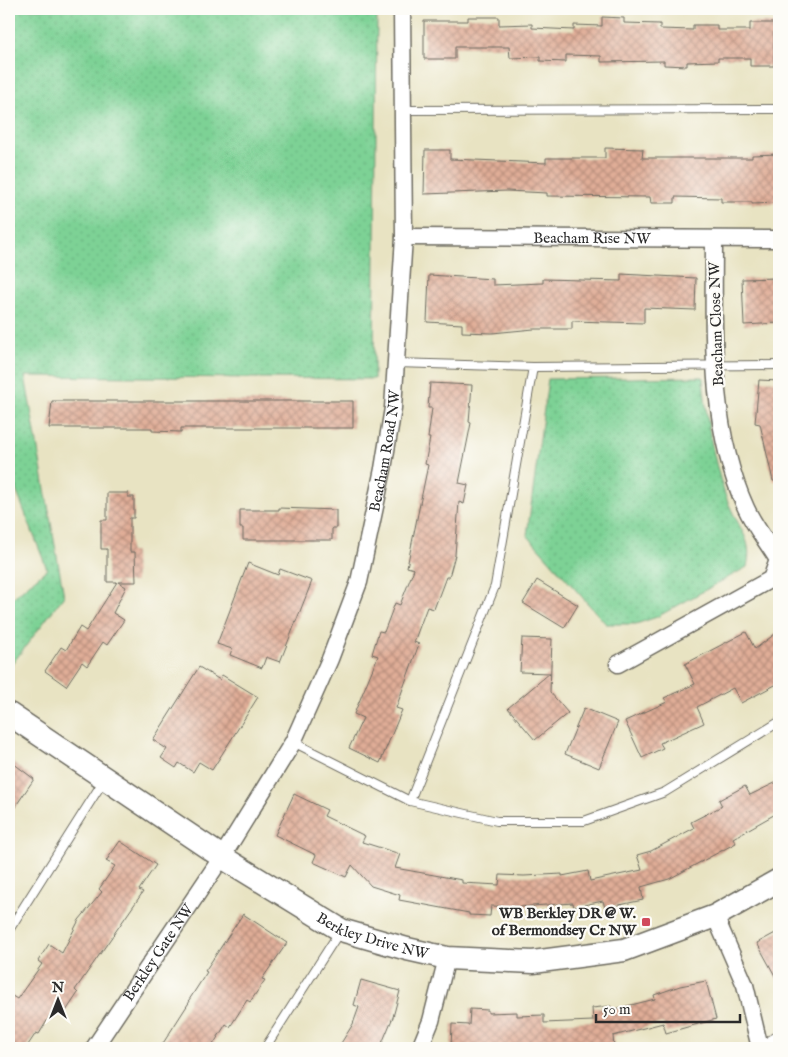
<svg xmlns="http://www.w3.org/2000/svg" width="788" height="1057" viewBox="0 0 788 1057" font-family="'IM FELL English',serif">
  <style>
    .park { fill: url(#park-dots); stroke: #547e60 }
    .building { fill: url(#building-cross-hatch) }
    .lines { fill: none; stroke-linecap: round; stroke-linejoin: round }
    .lane-casing { stroke: #6d6b60; stroke-width: 10 }
    .street-casing { stroke: #6d6b60; stroke-width: 19 }
    .secondary-casing { stroke: #6d6b60; stroke-width: 25 }
    .lane { stroke: #fff; stroke-width: 8 }
    .street { stroke: #fff; stroke-width: 16 }
    .secondary { stroke: #fff; stroke-width: 22 }
    .poi-dot { fill: #d1495b; stroke: #fdfcf7; stroke-width: 2 }
    .labels { text-anchor: middle; stroke-width: 4.5; stroke-linejoin: round; paint-order: stroke }
    .street-label { font-size: 15px; fill: #2b2b2b; stroke: #fdfcf7 }
    .poi-label { font-size: 15px; font-weight: bold; fill: #2b2b2b; stroke: #fdfcf7; text-anchor: end }
  </style>
  <defs>
    <pattern id="park-dots" width="8" height="8" patternUnits="userSpaceOnUse" patternTransform="scale(1.25)"><rect width="8" height="8" fill="#7dd295"/><path d="M2 2h.1M6 6h.1" fill="none" stroke="#6cb481" stroke-width="1.8" stroke-linecap="round"/></pattern>
    <pattern id="building-cross-hatch" width="8" height="8" patternUnits="userSpaceOnUse" patternTransform="scale(1.25)"><rect width="8" height="8" fill="#e0ad97"/><path d="M0 0l8 8M0 8l8-8" fill="none" stroke="#b68d7b"/></pattern>
  </defs>
  <rect width="100%" height="100%" fill="#fdfcf7"/>
  <filter id="ink" filterUnits="userSpaceOnUse"><feTurbulence type="fractalNoise" baseFrequency=".02" numOctaves="2"/><feDisplacementMap in="SourceGraphic" scale="10" xChannelSelector="R" yChannelSelector="G"/><feConvolveMatrix kernelMatrix="1 2 1 2 8 2 1 2 1" color-interpolation-filters="sRGB"/></filter>
  <filter id="wash" filterUnits="userSpaceOnUse"><feTurbulence type="fractalNoise" baseFrequency=".0096" numOctaves="4" result="noise"/><feDisplacementMap in="SourceGraphic" scale="20" xChannelSelector="R" yChannelSelector="G"/><feGaussianBlur stdDeviation="1.12" result="paint"/><feColorMatrix in="noise" values="0 0 0 0 0 0 0 0 0 0 0 0 0 0 0 0 0 1.4 0 .05"/><feComposite in="paint" operator="in"/></filter>
  <g filter="url(#wash)">
    <rect width="100%" height="100%" fill="#e8e3c2"/>
    <!-- park -->
    <path class="park" d="M9,9h368l-3,370 -349,-3 39,220 -55,72v-67l38,-32 -38,-97z
      M703,377c3,35 7,67 17,101 3,11 7,23 12,33 10,21 21,32 15,56l-90,50 -21,7h-30l-79,-89 21,-156z"/>
    <g id="blocks">
      <!-- building -->
      <path class="building" d="M468,17h31v8l33,-1v4l42,2v-5l28,1v-9l22,1v5l36,1v5l33,1v-5h24v5h33v-7h24v43h-24v-8h-32v3l-31,1v4l-23,-1v-4l-63,1v-6l-35,-1v7l-26,-1v-4l-30,1 -1,-11h-54v12h-31v-38h44z
        M605,148l38,1 -1,9h110v-3l27,-1v49l-27,1v-2h-31v-4l-46,-1v6h-24l-1,-6 -103,-1v-3l-40,-2 -83,3 1,-44h25v9l96,4v-5h59z
        M621,274l75,4 -1,32 -51,-2v15l-72,-2v8h-38l-42,4 -30,-1v-8l-35,-2 2,-47 64,4v6l50,-2v-4l78,2z
        M778,278l1,45 -35,2 -2,-46z
        M759,380l20,1v100h-6l-13,-57 -5,-1z
        M430,383l42,2 -3,37 2,1 -12,60 9,2 -4,19 -5,-2 -4,53 -6,22h-3l-12,32 -7,-2 -13,35 5,2 -23,64 6,2 -22,53 -31,-15 14,-30 -9,-4 24,-58 -6,-2 7,-23 5,1 11,-29 5,2 14,-36 -7,-2 21,-102 -3,-1 5,-26h-2l4,-30h-4z
        M52,401h301v27h-172v4l-29,-1v-3h-103z
        M107,493h21v4h6v21h-4v34h5l1,30h-18l8,5 -13,26 11,7 -17,25 -4,-3 -16,24 -5,-4 -16,24 -21,-15 16,-24 5,3 14,-23 6,4 31,-49h-10v-33h-6v-29h6z
        M279,508l57,2v18h-4v12h-89v-12h-3v-18h39z
        M248,563l30,12 2,-6 32,12 -32,81 -14,-5 -4,11 -32,-13 2,-6 -15,-5z
        M537,580l41,25 -14,23 -41,-25z
        M779,631v52l-38,20 -8,-15 -36,19 7,16 -44,20 3,5 -21,10 -17,-37 42,-19 -3,-4 31,-14 -10,-20 61,-32 9,17z
        M522,638l30,1 -2,53 18,21 -33,27 -27,-32 42,-35 -30,-1z
        M199,667l21,13 2,-5 36,22 -46,73 -13,-8 -6,10 -14,-9 -3,5 -15,-10 6,-9 -14,-9z
        M584,708l34,14 -19,46 -34,-14z
        M9,760l25,19 -25,37z
        M779,781v31l-46,26 3,5 -67,36 -28,8 2,13 -38,8 -2,-7 -29,6 -1,-4 -54,4 -28,-1 -1,10 -21,-1v-2l-70,-13 1,-5 -29,-9 -19,-21 -6,12 -33,-15 3,-7 -41,-20 19,-41 33,16 -3,6 41,20 -3,6 38,12 -5,14 67,12v3l37,2 1,-10 24,1 38,-2v2l26,-5 2,10 52,-11 -5,-15 14,-4 43,-23 -3,-6 31,-16 -3,-6 26,-14 5,9z
        M120,841l36,24 -17,25 4,2 -68,98 3,3 -12,18 -9,-7 -18,30 -3,-1 -10,15h-17v-54l8,5 25,-35 -4,-3 11,-17 13,9 17,-33 23,-28 -3,-3 16,-23 -9,-5z
        M243,914l44,29 -25,36 3,1 -15,22 -3,-2 -17,27 -4,-3 -15,24h-51l30,-47 -1,-1 18,-28 -2,-1z
        M779,931v52l-22,-40z
        M361,980l39,11 -7,26 -13,31h-42l15,-24 6,-17 -5,-2z
        M706,981l10,38 -50,14 -3,-10 -50,13 1,12h-163l1,-24 17,1 1,-16 18,1v3l29,-1v4l27,-1v8l49,-2 -1,-13 19,-2v4l44,-11 -1,-4 26,-9z"/>
    </g>
  </g>
  <g filter="url(#ink)">
    <use href="#blocks" fill-opacity="0" stroke="#6d6b60" stroke-width="1"/>
    <g class="lines">
      <defs>
        <path id="lane" d="M402,110l377,-1
          M396,363l137,4 246,-2
          M293,742l117,59 87,20h87l81,-29 114,-70
          M410,801l85,-215 38,-219
          M9,930l95,-150
          M758,1047l21,-12
          M265,1048l75,-117"/>
        <g id="street">
          <path id="s1" d="M404,237l375,2"/>
          <path d="M618,664l153,-85 7,-19c-10,-17 -24,-34 -32,-52 -38,-83 -32,-180 -32,-269"/>
          <path d="M715,916l30,69 15,63"/>
          <path id="s2" d="M94,1048l128,-191 71,-115 37,-83 29,-77 24,-113 10,-61 11,-171 -2,-228"/>
          <path d="M420,1048l11,-27 16,-63"/>
        </g>
        <g id="secondary">
          <path id="s3" d="M9,714l213,143 119,73 66,19 40,9 86,4 91,-12 91,-34 64,-36"/>
        </g>
      </defs>
      <!-- lane casing -->
      <use href="#lane" class="lane-casing"/>
      <!-- street casing -->
      <use href="#street" class="street-casing"/>
      <!-- secondary casing -->
      <use href="#secondary" class="secondary-casing"/>
      <!-- lane -->
      <use href="#lane" class="lane"/>
      <!-- street -->
      <use href="#street" class="street"/>
      <!-- secondary -->
      <use href="#secondary" class="secondary"/>
    </g>
  </g>
  <!-- markers -->
  <rect class="poi-dot" x="641" y="917" width="10" height="10" rx="2.5"/>
  <g class="labels">
    <!-- street labels -->
    <g class="street-label">
      <text dy="5" stroke="none"><textPath href="#s1" startOffset="188">Beacham Rise NW</textPath></text>
      <text transform="translate(716 324) rotate(-92)" y="5">Beacham Close NW</text>
      <text dy="5" stroke="none"><textPath href="#s2" startOffset="672">Beacham Road NW</textPath></text>
      <text dy="5" stroke="none"><textPath href="#s3" startOffset="428">Berkley Drive NW</textPath></text>
      <text dy="5" stroke="none"><textPath href="#s2" startOffset="115">Berkley Gate NW</textPath></text>
    </g>
    <!-- poi labels -->
    <g class="poi-label">
      <text x="636" y="918">WB Berkley DR @ W.<tspan x="636" dy="17">of Bermondsey Cr NW</tspan></text>
    </g>
  </g>
  <!-- margin -->
  <rect width="788" height="1057" fill="none" stroke="#fdfcf7" stroke-width="30"/>
  <!-- north arrow -->
  <g transform="translate(58 1000)" stroke="#fdfcf7" stroke-width="4" paint-order="stroke">
  <path d="M0-4L9 19L0 12L-9 19Z" fill="#2b2b2b"/>
  <text y="-8" font-size="14" font-weight="bold" text-anchor="middle" fill="#2b2b2b">N</text>
  </g>
  <!-- scale -->
  <path d="M596 1014v8h144v-8" fill="none" stroke="#2b2b2b" stroke-width="2.5"/>
  <text x="603" y="1014" font-size="15" fill="#2b2b2b" stroke="#fdfcf7" stroke-width="4" paint-order="stroke">50 m</text>
</svg>
